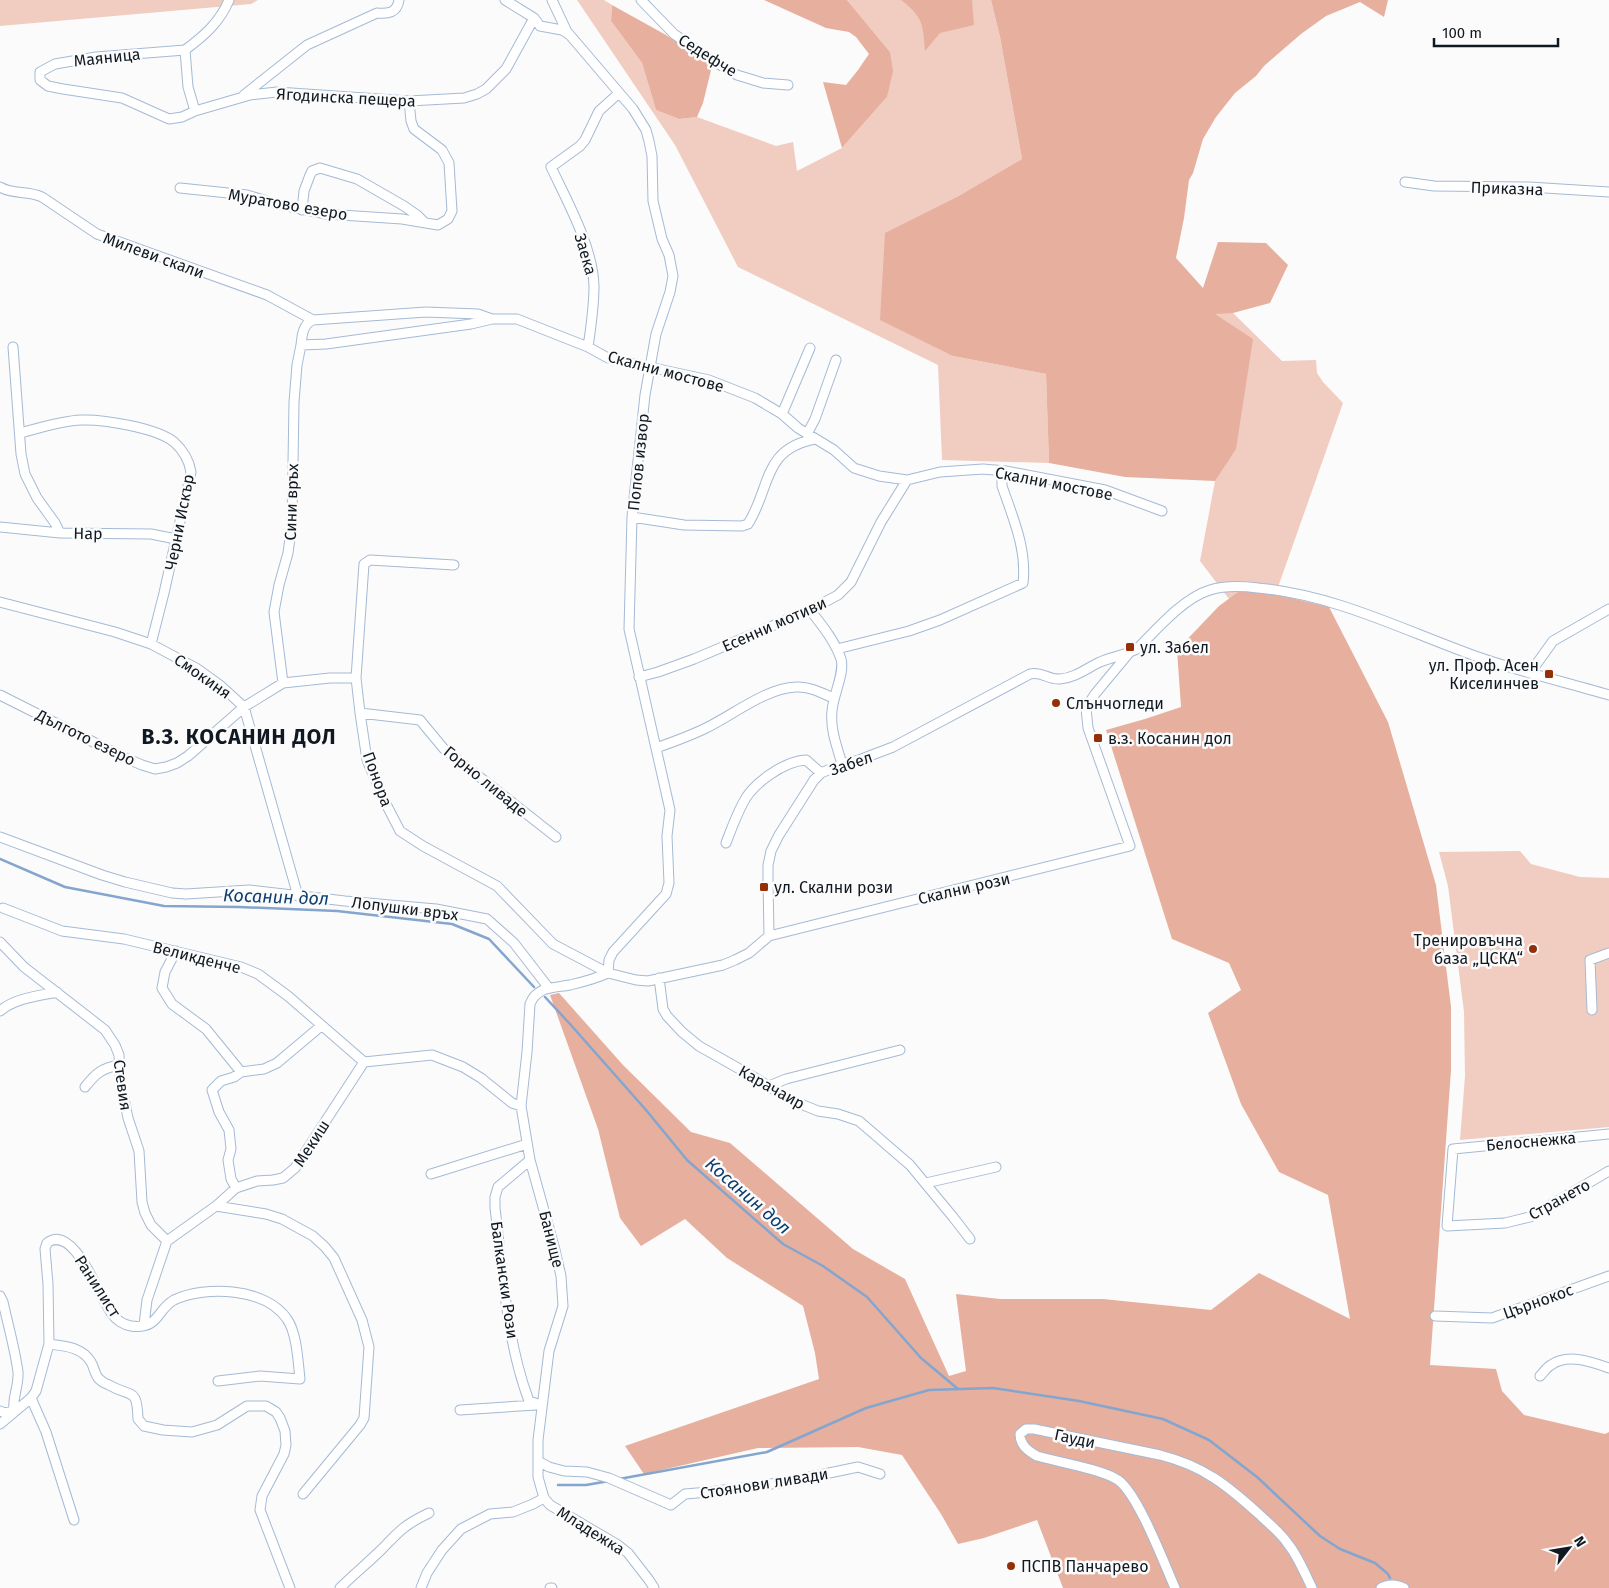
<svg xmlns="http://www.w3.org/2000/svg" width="1609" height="1588" viewBox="0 0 1609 1588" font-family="'Fira Sans',sans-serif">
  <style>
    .green { fill: #f1ccc1 }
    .forest { fill: #e7af9e }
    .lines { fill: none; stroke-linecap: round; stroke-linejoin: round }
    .stream { stroke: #84a5ce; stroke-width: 2.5 }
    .minor-casing { stroke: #a5bad4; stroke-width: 11 }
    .minor { stroke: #fff; stroke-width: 9 }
    .poi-dot { fill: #952f07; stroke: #fbfbfb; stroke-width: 2 }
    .labels { text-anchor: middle; stroke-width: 5; stroke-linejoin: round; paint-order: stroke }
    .street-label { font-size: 16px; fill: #101821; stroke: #fbfbfb }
    .poi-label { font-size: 16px; fill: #101821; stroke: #fbfbfb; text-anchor: start }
    .water-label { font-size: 18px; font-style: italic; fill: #0e3e71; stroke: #fbfbfb }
    .district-label { font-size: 21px; font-weight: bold; letter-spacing: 1px; fill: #101821; stroke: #fbfbfb }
  </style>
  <rect width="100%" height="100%" fill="#fbfbfb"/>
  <!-- green -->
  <path class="green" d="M0,0h258l-7,4 -251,22z
    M577,0h27l8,5 -1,16 31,42 14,47 23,9 18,-2 79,29 17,-4 4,29 45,-23 45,-51 3,-45 -43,-52h144l9,37 22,122 -67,39 -2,158 93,18 3,89 -107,-3 -4,-95 -200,-98 -63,-122z
    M1214,313h19l49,48 34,-1 1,13 6,9 20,21 -66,187 -48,9 -29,-38 15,-80z
    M1520,851l11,13 49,13 29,1v249l-149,13 5,-64 -1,-64 -16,-126 -9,-34z"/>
  <!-- forest -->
  <path class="forest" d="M764,0h83l43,52 3,19 -6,26 -45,51 -19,-66 23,3 12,-15 11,-16 -13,-17 -7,-5 -23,-4z
    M901,0h71l2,25 -34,8 -15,18c-2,-27 -2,-34 -24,-51z
    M991,0h397l-4,17 -24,-15 -34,14 -25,18 -37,32 -8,10 -21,17 -19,24 -13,22 -10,34 -4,7 -5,38 -8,40 27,30 15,-46 48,1 22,22 -18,38 -37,10 -18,1 38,25 -17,110 -21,32 -90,-4 -76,-14 -3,-89 -93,-18 -73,-36 5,-87 70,-35 67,-39 -22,-122z
    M612,5l54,30 46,31 -9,37 -6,14 -18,2 -23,-9 -14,-47 -31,-42z
    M1245,587l84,20 59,115 48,163 15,122v63l-21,295 66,4 6,22 22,24 81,19 4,-2v156h-546l-26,-68 -53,18 -26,6 -17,-30 -39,-59 -44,-8 -100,1 -114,26 -19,-28 194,-67 -4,-26 -12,-47 -76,-48 -42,-39 -44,27 -21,-28 -22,-89 -48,-134 9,-2 64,72 68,67 39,11 123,106 52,30 44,97 17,-5 -10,-77 44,5h103l108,11 48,-37 91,46 -22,-124 -49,-23 -38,-68 -33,-91 33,-23 -12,-27 -57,-24 -66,-209 39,-11 36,-12 -4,-57 42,-44z"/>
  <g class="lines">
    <!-- stream -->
    <path class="stream" d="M0,859l65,28 99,19 75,1 98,4 115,13 37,15 45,48
      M545,997l25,27 76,86 41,50 96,84 40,22 44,31 54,61 37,31
      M619,1479l148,-27 99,-44 63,-18 64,-2 86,13 84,18 46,21 48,37 63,59 20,13 35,14 13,11 2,4
      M558,1485h28l23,-4"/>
    <defs>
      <path id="minor" d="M505,0l29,18 6,8 22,4 7,4 64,75 13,21 3,11 3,15 1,45 9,38 7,16 4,21 -3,16 -14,42 -11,61 -13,122 -3,112 41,181 -3,26 2,47 -3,11 -53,58 -4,8 -1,13
        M552,0l16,34
        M641,0l33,34 41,28 22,13 26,8 25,2
        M185,50l-89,7 -41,7 -15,8v8l8,6 15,3 59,9 47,21 13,-2 13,-6 55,-16 27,-3 132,9 55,-3 13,-4 9,-5 20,-20 28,-51
        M244,95l63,-50 70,-32c11,1 20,0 22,-13
        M195,111l-7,-24 -3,-37c19,-14 35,-28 44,-50
        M1405,182l29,4 95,1 80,5
        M0,187c13,8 27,3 42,10l55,37 170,61 46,25
        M180,188l67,7 30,9 49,10 76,5 36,6 10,-6 4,-8 -3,-48 -7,-13 -28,-21 -3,-8 -2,-20
        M302,210l2,-19 6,-16 2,-4 8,-3 37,11 47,27 13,9 8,8
        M301,345c1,-10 2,-21 12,-25l113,-8 52,2 14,5h25l71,28 20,11 101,22 46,18 27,16 16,14 36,22 20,18 25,8 28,4 33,-8 43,-3 23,2 99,19 57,21
        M13,347l8,107 4,20 12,24 18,25 5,10
        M588,347c3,-20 6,-41 6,-61 -1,-39 -27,-85 -43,-119l29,-21 5,-6 14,-29 20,-18
        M782,414l28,-66
        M20,433c20,-5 40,-12 61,-13 22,-1 76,8 93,22 9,8 15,18 17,30l-27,121 -13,51
        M807,434l8,-15 21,-59
        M632,517l52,8 58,1 6,-2c23,-36 14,-75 67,-85
        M0,527l60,6 91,1 25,5
        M454,565l-84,-5 -6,4 -8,114 4,35 7,47 18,42 15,29 23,15 74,40 56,58 55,29 28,7 12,1 75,-16 12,-5 14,-7 20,-17 361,-90 -42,-118 -2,-20 9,-14 34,-41
        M0,602l115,30 36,12 45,24 25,18 23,21 54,189
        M810,610c11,14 25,31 31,49 4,14 -8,36 -9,52 -2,18 5,36 10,53
        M837,649l72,-18 31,-11 83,-37c4,-34 -10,-65 -21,-97v-9l4,-6
        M1530,673l23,-32 56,-32
        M639,677l19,-5 36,-13 116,-49 28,-15 13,-13 30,-60 26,-42
        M283,683l-9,-71 5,-27 9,-32 4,-29 2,-122 3,-37 4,-20 25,-1 145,-20 21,-5
        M0,695l121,61 21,9 13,4 11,-2 11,-4 11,-7 56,-49 39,-24 47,-5h26
        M360,713l60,7 24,29 112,88
        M656,748c17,-6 34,-12 50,-20 27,-13 60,-40 90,-41 13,-1 26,6 37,11
        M0,837l102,38 23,7 47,11 14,1 63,-4 96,11 91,8 51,10 27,24 34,44
        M726,843c5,-13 10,-27 17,-40 9,-19 41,-42 63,-43l15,13
        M3,908l59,23 62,8 117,28 17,7 30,22 76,66
        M769,936l-1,-56v-15l3,-14 8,-16 35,-55 7,-7 21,-9 17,-4 34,-13 137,-73c11,-3 19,6 30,5 15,-1 27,-11 40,-17 12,-5 25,-7 37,-13 19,-19 46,-51 73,-59 16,-5 32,-4 48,-2 78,7 147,43 220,69 43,15 87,25 131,38
        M0,942l24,25 81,63 10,15 4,10 1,24 8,39 11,33 3,51 3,11 6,12 16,16
        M176,951l-11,21 -3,16 10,16 34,25 35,43
        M608,973c-13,6 -25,9 -38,12 -16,3 -33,1 -40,19l-3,48 -6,54 9,54 25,90 6,26 2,30 -14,45 -11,89v37l6,21 6,7 68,40 10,8 21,27 5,8
        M659,978l4,31 4,7 15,16 17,14 60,34 27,18 32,13 20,3 21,7 51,44 43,52 17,22
        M1592,1010l-2,-50 19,-7
        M0,1011c15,-13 38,-15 57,-19
        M364,1062l68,-7 31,12 18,11 31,25 9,3
        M769,1086l17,-7 114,-29
        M85,1087c11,-14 17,-19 35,-22
        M1609,1134l-156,15 -6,77 58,-3 25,-6 79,-46
        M530,1160l-32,27 -3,10v11c8,64 11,132 34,193l12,4
        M431,1174l96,-30
        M926,1183l70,-16
        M236,1188l-5,-9 -3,-19 3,-11 -2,-19 -10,-18 -7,-22 9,-9 13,-4 7,-5 23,-3 13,-6 44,-37
        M216,1206l50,8 16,5 31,17 12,11 9,11 28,62 7,27 -5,71 -4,7 -57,69
        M0,1296l3,6c5,23 12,47 15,70 1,14 -6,26 -4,39l-9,2 -5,-2
        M1435,1316l57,2 117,-42
        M144,1325l3,-25 20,-59 49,-35 20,-18 21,-7 16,-1 10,-2 12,-10 69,-106
        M49,1344c16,2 33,3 42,18 3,5 4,13 8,17 3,3 7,5 10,6 23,13 28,2 29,34l6,7 19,4 29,2 25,-7 30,-19h19l10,6 4,6 5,13 1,14 -2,9 -22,42 -2,14 30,78
        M1540,1376c3,-3 7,-9 11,-11 17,-12 41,-3 58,3
        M31,1398l15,34 28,88
        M460,1410l76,-5
        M0,1424l31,-26 5,-7 13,-47 -1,-60 -3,-35 2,-6c27,-21 53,56 65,71 4,6 12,11 19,12 28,4 26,-17 43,-26 32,-15 92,-12 113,19 10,14 11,43 13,60l-40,-3 -42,5
        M538,1461l11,6 15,4 23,1 22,6 62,27 14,-11 24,-2 77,-10 72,-15 22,7
        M340,1588c14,-14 29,-26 43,-40 17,-18 23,-24 46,-35
        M421,1588l6,-15 15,-23 19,-21 29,-15 23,-2 20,-8 11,-6
        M550,1588h2
        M1175,1588c-11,-25 -37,-94 -57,-108 -17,-11 -60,-18 -81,-24 -9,-5 -17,-11 -17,-22l6,-5h8l126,26c44,11 68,31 101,61 9,9 20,17 27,28 10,12 17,30 24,44
        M1381,1588c7,-4 15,-4 23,0"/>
    </defs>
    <!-- minor casing -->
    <use href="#minor" class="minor-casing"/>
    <!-- minor -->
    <use href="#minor" class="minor"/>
  </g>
  <!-- markers -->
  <g class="poi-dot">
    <rect x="1125" y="642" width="10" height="10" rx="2.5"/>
    <rect x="1544" y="669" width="10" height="10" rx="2.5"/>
    <circle cx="1056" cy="703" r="5"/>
    <rect x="1093" y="733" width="10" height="10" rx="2.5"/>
    <rect x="759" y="882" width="10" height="10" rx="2.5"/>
    <circle cx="1533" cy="949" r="5"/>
    <circle cx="1011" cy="1566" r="5"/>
  </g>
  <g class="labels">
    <!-- street labels -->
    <g class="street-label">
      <text transform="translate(708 55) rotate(32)" y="6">Седефче</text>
      <text transform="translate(107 57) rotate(-6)" y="6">Маяница</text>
      <text transform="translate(346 97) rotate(3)" y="6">Ягодинска пещера</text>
      <text transform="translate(1507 188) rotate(2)" y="6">Приказна</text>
      <text transform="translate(288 204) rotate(10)" y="6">Муратово езеро</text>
      <text transform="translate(586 254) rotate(74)" y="6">Заека</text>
      <text transform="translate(154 255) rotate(20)" y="6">Милеви скали</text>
      <text transform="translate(666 371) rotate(15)" y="6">Скални мостове</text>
      <text transform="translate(638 462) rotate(-84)" y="6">Попов извор</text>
      <text transform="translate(1054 483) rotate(11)" y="6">Скални мостове</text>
      <text transform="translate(291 502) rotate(-88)" y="6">Сини връх</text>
      <text transform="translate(179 522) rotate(-79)" y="6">Черни Искър</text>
      <text transform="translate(88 533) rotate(1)" y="6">Нар</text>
      <text transform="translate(774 624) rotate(-24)" y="6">Есенни мотиви</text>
      <text transform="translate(203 676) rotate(35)" y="6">Смокиня</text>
      <text transform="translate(86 737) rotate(26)" y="6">Дългото езеро</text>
      <text transform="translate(851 763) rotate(-19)" y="6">Забел</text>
      <text transform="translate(378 779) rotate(70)" y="6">Понора</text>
      <text transform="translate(486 781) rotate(39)" y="6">Горно ливаде</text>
      <text transform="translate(964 888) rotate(-13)" y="6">Скални рози</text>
      <text transform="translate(405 908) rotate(7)" y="6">Лопушки връх</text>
      <text transform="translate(197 957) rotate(14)" y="6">Великденче</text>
      <text transform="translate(123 1085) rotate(82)" y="6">Стевия</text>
      <text transform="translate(772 1087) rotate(29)" y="6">Карачаир</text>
      <text transform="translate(1531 1141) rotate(-5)" y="6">Белоснежка</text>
      <text transform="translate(311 1143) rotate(-57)" y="6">Мекиш</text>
      <text transform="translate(1559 1199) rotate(-29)" y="6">Странето</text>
      <text transform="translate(552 1239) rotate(76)" y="6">Банище</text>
      <text transform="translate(505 1280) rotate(82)" y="6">Балкански Рози</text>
      <text transform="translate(98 1286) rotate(57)" y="6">Ранилист</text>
      <text transform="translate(1538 1301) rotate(-20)" y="6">Църнокос</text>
      <text transform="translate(1075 1438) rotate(12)" y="6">Гауди</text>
      <text transform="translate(764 1483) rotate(-9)" y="6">Стоянови ливади</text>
      <text transform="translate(591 1530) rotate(32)" y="6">Младежка</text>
    </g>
    <!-- poi labels -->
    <g class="poi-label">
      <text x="1140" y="653">ул. Забел</text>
      <text x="1539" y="671" text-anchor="end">ул. Проф. Асен<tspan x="1539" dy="18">Киселинчев</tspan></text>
      <text x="1066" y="709">Слънчогледи</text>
      <text x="1108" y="744">в.з. Косанин дол</text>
      <text x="774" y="893">ул. Скални рози</text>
      <text x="1523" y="946" text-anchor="end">Тренировъчна<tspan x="1523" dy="18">база „ЦСКА“</tspan></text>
      <text x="1021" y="1572">ПСПВ Панчарево</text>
    </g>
    <!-- water labels -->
    <g class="water-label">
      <text transform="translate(276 897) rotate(2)" y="6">Косанин дол</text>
      <text transform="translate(748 1196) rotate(41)" y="6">Косанин дол</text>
    </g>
    <!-- district labels -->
    <g class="district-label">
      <text x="239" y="744">В.З. КОСАНИН ДОЛ</text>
    </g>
  </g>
  <!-- north arrow -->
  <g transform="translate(1569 1548) rotate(59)" stroke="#fbfbfb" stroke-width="4" paint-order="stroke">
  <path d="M0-4L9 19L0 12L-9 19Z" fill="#101821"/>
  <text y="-8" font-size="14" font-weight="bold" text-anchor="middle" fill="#101821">N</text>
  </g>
  <!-- scale -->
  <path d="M1434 38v8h124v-8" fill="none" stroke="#101821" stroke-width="2.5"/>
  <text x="1442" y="38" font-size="15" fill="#101821" stroke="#fbfbfb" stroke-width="4" paint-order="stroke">100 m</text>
</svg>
